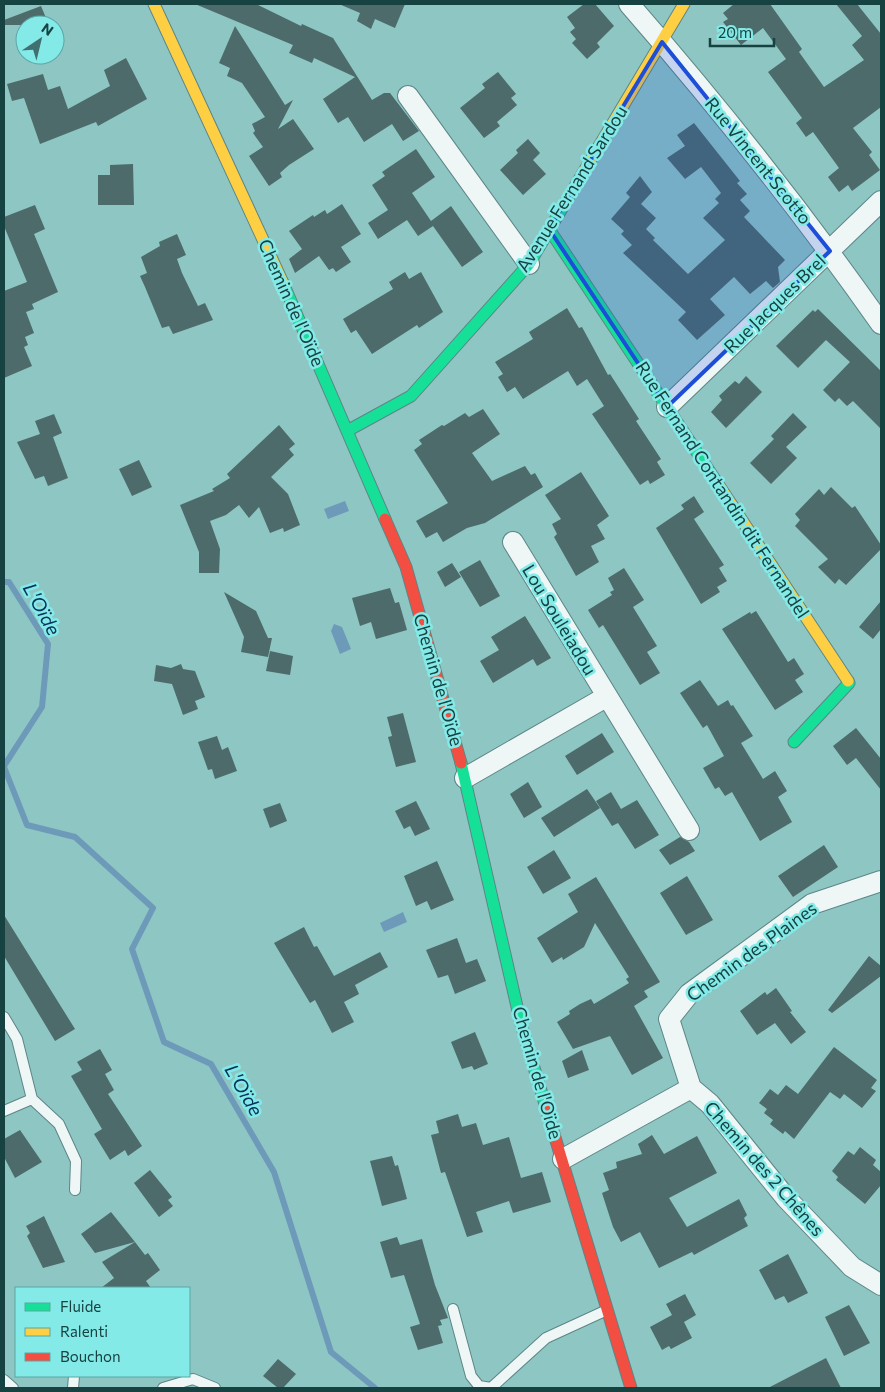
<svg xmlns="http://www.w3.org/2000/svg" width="885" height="1392" viewBox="0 0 885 1392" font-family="Commissioner,sans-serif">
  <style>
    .water { fill: #6e9aba }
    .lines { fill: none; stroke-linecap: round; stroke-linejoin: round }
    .stream { stroke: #6e9aba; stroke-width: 6 }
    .building { fill: #4c6b6a }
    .lane-casing { stroke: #5c8685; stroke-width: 12 }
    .street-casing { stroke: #5c8685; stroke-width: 22 }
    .fast-casing { stroke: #5c8685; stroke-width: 13 }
    .slow-casing { stroke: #5c8685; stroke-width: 13 }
    .jam-casing { stroke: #5c8685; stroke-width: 13 }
    .lane { stroke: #eef6f6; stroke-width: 10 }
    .street { stroke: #eef6f6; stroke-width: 20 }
    .fast { stroke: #16e098; stroke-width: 11 }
    .slow { stroke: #ffcf43; stroke-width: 11 }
    .jam { stroke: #f24e42; stroke-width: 11 }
    .marked { fill: #1d4ed8; fill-opacity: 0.2; stroke: #1d4ed8; stroke-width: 4; stroke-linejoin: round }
    .labels { text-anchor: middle; stroke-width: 5; stroke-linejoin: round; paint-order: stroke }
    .street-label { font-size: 18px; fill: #164241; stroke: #84eae7 }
    .water-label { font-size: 19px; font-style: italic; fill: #06315d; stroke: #84eae7 }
  </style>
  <rect width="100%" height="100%" fill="#8ec6c4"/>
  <!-- water -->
  <path class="water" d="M345,501l4,10 -21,8 -4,-10z
    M334,624l8,3 9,22 -11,5 -9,-23z
    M403,912l4,10 -23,10 -4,-9z"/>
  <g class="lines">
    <!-- stream -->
    <path class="stream" d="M4,582h5l39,62 -6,63 -38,59
      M4,767l23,58 48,12 78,71 -21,41 32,93 47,22 63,108 57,180 44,36"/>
  </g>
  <!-- building -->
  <path class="building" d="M195,4h61l45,22 1,-2 31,14 39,62 12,-7h6l29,38 -16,10 -11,-17 -28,18 -16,-25 -10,6 -15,-24 32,-22 -41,-19 -2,5 -23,-10 4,-8z
    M339,4h66l-10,24 -20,-9 -4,10 -14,-8 3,-8z
    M584,4h11l19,22 -17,17 3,4 -13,12 -15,-16 4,-4 -6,-7 5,-4 -8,-11z
    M734,4h36l32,45 -3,3 25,35 40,-27 -12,-15 10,-9 -26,-32h21l24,30v73l-28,21 19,24 -3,3 11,15 -28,21 -4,-6 -9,7 -11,-15 11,-9 -26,-36 -7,5 -10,-14 6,-5 -34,-46 18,-13 -23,-31 -22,17 -18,-23 5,-3 -5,-6z
    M41,6l8,19h-45v-5z
    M235,26l50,79 8,-5 -15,29 15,-10 21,30 -25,16 -9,8 2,4 -13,9 -20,-30 14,-9 -10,-14 2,-2 -3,-7 13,-7 -23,-34 -15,-7 3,-8 -11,-5z
    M126,58l21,41 -49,27 -2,-4 -56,22 -16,-46 -12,3 -5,-17 36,-10 5,16 12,-4 8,23 42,-23 -6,-16z
    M498,72l18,22 -5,4 6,7 -20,17 3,4 -16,12 -24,-30 25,-20 -3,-4z
    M694,123l46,58 -3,2 10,11 -7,6 10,11 -6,6 41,43 -7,7 2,15 -7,6 -7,-7 -16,13 -16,-17 -24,22 15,16 -28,25 -19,-20 8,-8 -63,-59 9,-8 -11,-11 3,-3 -13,-12 19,-22 -4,-4 14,-17 12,16 -11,12 15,14 -10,11 9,9 -2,2 35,34 37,-34 -22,-22 16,-15 -4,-4 6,-6 -20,-26 -16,12 -18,-21 18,-12 -8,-11z
    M528,139l12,14 -7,7 13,14 -23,21 -23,-25 18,-17 -2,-3z
    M416,149l19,28 -23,16 19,28 20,-15 32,46 -21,15 -29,-41 -15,10 -11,-16 -29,19 -10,-16 20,-13 -16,-25 13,-9 -3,-4z
    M133,164l1,41h-36v-30h12v-10z
    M342,204l19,30 -20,13 10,15 -15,10 -3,-4 -4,2 -10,-14 -24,17 -6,-14 13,-10 -13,-18 24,-16 1,2 11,-7 2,4z
    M35,205l10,24 -11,5 24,58 -26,12 2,5 -8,3 8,21 -9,4 3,8 -4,2 8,19 -28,12v-87l23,-9 -23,-56v-9z
    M177,234l9,21 -9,4 5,14 16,33 7,-3 8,17 -40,14 -4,-8 -7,2 -17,-41 -5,-11 7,-3 -6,-16 19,-11 -1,-4z
    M405,272l4,7 12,-7 22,40 -24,16 -2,-3 -45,29 -16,-24 -5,3 -8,-14 50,-30 -4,-7z
    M567,308l12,20 3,-1 26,48 2,-1 29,45 -3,2 25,38 -4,3 8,13 -15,9 -2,-4 -8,5 -48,-71 12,-8 -17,-27 -10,7 -9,-15 -45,28 -8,-12 -8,5 -9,-15 5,-3 -8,-12 38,-23 -4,-7z
    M818,309l63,62v58l-28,-28 -6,5 -8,-8 -4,4 -12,-12 27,-28 -24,-22 -28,28 -22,-22 37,-36 2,2z
    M746,376l16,16 -36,36 -15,-16 11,-12 -3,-4 16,-15 4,3z
    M483,409l17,25 -28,19 20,28 33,-15 6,9 4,-2 8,14 -58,36 -18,5 -24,14 -6,-10 -11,6 -10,-17 32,-18 -34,-53 8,-6 -3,-4 23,-15 2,1 21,-13 4,4z
    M793,413l14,14 -21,20 11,11 -26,26 -21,-21 24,-24 -3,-3z
    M54,414l8,19 -9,4 15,41 -20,8 -4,-10 -9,3 -18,-37 23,-8 -5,-13z
    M279,425l16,19 -6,5 5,6 -23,22 17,17 12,31 -16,7 -1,-4 -13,5 -11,-26 -10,11 -10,-13 -13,10 -16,6 10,28 -1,24h-20v-21l-19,-47 34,-14 -2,-2 18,-11 -3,-4z
    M139,460l13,27 -20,9 -13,-27z
    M581,472l28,44 -12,9 8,14 -14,7 8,16 -23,14 -22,-39 3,-3 -5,-10 9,-5 -16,-24z
    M831,487l21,21 3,-2 26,39v4l-35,36 -7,-6 -4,5 -17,-17 10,-8 -33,-33 5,-6 -5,-6 24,-25 5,6z
    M694,496l10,16 -10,7 30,46 -5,3 8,13 -10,6 3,5 -19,12 -45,-76 28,-19 -3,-4z
    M480,560l20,36 -20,11 -21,-35z
    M452,563l9,14 -16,10 -8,-15z
    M624,568l20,32 -11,7 24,39 -10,6 13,21 -20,12 -37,-60 -4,3 -11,-18 24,-15 -2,-3 4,-2 -6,-12z
    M390,588l5,15 4,-1 8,28 -31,9 -5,-17 -11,4 -8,-28z
    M224,592l32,19 12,27h4l-4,19 -27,-5 3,-15z
    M881,601v28l-8,10 -14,-12z
    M756,611l32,51 6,-4 10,16 -9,6 8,12 -28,18 -53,-81 28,-17 1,2z
    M525,616l26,42 -14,8 -4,-7 -40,24 -13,-22 19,-11 -8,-13z
    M270,651l23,5 -3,19 -24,-4z
    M181,664l2,5 12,2 10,26 -10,4 3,8 -15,6 -11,-31 -18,-3 2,-16 15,3z
    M700,680l18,26 10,-6 3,6 2,-1 20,31 -12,7 22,36 12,-8 12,20 -9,6 14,25 -32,19 -28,-49 -7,4 -6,-9 -4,2 -12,-21 21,-12 -17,-31 -4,3 -23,-35z
    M403,713l13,49 -20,5 -8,-30 4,-1 -5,-19z
    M856,728l25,31v31l-25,-32 -9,7 -14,-19z
    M602,733l12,19 -37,23 -12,-19z
    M217,736l5,14 6,-3 9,24 -22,8 -3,-10 -4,1 -10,-28z
    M528,782l14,25 -18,11 -14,-24z
    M587,789l13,19 -46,29 -13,-19z
    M611,792l10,17 16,-9 22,35 -24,14 -17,-26 -6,3 -16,-25z
    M416,801l14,28 -15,7 -5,-10 -6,3 -9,-18z
    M280,803l7,18 -17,7 -7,-19z
    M680,837l9,5 6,9 -25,14 -11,-15z
    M824,845l14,22 -45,30 -15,-21z
    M554,850l17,28 -28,16 -16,-27z
    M437,861l17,39 -23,10 -4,-9 -11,5 -12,-30z
    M687,876l26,44 -27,15 -26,-42z
    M596,877l64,105 -16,9 4,6 -14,9 29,52 -31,17 -22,-39 -37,13 -16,-27 13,-8 -1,-3 11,-7 11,-5 3,5 35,-21 -3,-4 3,-2 -34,-54 -11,24 -21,13 -1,-3 -10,6 -15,-25 41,-26 -10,-18z
    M4,915l71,114 -20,12 -51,-85z
    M304,927l10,20 3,-1 17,30 46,-24 8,15 -33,18 4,9 -15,8 10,20 -22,11 -17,-33 -5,3 -36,-60z
    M457,938l9,25 11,-4 9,22 -31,13 -7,-19 -10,3 -12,-28z
    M869,956l12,10v10l-49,37 -4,-3z
    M776,988l16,23 -2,1 16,20 -15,12 -16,-21 -18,12 -17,-24 25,-19 2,3z
    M475,1032l13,32 -14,6 -2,-4 -10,3 -11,-27z
    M834,1047l43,33 -6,8 5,3 -14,17 -18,-14 -4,5 -10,-7 -36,47 -9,-8 -2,3 -13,-10 3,-4 -9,-7 3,-4 -8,-6 11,-14 8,6 8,-10 12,9z
    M100,1049l12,21 -7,4 9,16 -6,4 34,52 -14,10 -3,-6 -15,10 -16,-26 8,-5 -31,-53 11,-6 -5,-8z
    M582,1050l7,20 -21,8 -6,-17z
    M458,1114l4,13 14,-4 7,22 26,-8 12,41 21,-6 9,30 -38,11 -4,-12 -33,11 7,20 -16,5 -22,-65 -4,1 -10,-38 8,-2 -3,-12z
    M20,1130l22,32 -27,16 -11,-21v-18z
    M652,1135l12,19 33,-18 20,37 -48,25 18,29 52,-28 8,16 -3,3 4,8 -54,29 -2,-3 -33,16 -19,-36 -19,10 -8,-15 -11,-34 7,-3 -6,-17 14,-5 -1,-6 26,-8 -4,-10z
    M860,1147l16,13 -3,5 8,7v13l-16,19 -29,-24 2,-3 -6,-6 16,-20 6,4z
    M392,1156l3,10 3,-1 9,34 -25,7 -12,-45z
    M150,1170l22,27 -4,3 5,6 -14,11 -25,-34z
    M111,1212l24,30 -40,11 -14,-19z
    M44,1216l21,46 -22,6 -16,-32 3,-3 -4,-7z
    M397,1237l3,8 22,-6 13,46 13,33 -8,2 2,5 -4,1 5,17 -25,7 -8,-23 10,-3 -16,-49 -13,3 -11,-36z
    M135,1242l10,13 3,-2 12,17 -14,11 5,7h-50l13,-10 -12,-16z
    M788,1254l20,39 -20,10 -4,-7 -9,4 -16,-30z
    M685,1294l11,21 -12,7 8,16 -21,11 -2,-3 -7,4 -12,-23 22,-12 -6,-11z
    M849,1305l21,38 -26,13 -19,-39z
    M826,1358l15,30h-73z
    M278,1359l18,15 -13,14h-5l-15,-12z"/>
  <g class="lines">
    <defs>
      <path id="lane" d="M4,1017l13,22 15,60 27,25 17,37 -1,29
        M4,1111l28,-12
        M453,1309l18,67 8,10 12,2 55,-50 61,-28
        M4,1380l9,8
        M73,1388l1,-12
        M163,1388l30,-9 22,9"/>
      <path id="street" d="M629,4c89,102 174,209 252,320
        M408,96l121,168
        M667,407l214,-206
        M513,542l176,288
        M465,778l141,-81
        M691,1088l-22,-69 20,-25 123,-90 69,-23
        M691,1088l19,16 76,94 66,69 29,18
        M563,1159l128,-71"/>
      <path id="fast" d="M549,229l169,255
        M283,283l102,236
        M347,431l64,-35 118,-132 54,-91
        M794,742l55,-59 -1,-2
        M461,763l60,261 26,87"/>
      <path id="slow" d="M154,4l129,279
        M583,173l101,-169
        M718,484l130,197"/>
      <path id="jam" d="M385,519l21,48 55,196
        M547,1111l84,277"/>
    </defs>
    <!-- lane casing -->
    <use href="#lane" class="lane-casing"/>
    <!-- street casing -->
    <use href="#street" class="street-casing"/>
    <!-- fast casing -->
    <use href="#fast" class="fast-casing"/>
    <!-- slow casing -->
    <use href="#slow" class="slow-casing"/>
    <!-- jam casing -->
    <use href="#jam" class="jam-casing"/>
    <!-- lane -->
    <use href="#lane" class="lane"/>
    <!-- street -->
    <use href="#street" class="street"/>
    <!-- fast -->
    <use href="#fast" class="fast"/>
    <!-- slow -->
    <use href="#slow" class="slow"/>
    <!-- jam -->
    <use href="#jam" class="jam"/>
  </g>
  <!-- marked area -->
  <path class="marked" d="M662,42l168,209 -163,156 -118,-178z"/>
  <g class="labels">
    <!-- street labels -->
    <g class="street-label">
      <text transform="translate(758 161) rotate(51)" y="6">Rue Vincent Scotto</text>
      <text transform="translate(572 189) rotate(-58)" y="6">Avenue Fernand Sardou</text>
      <text transform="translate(291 303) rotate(66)" y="6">Chemin de l'Oïde</text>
      <text transform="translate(775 304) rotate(-44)" y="6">Rue Jacques Brel</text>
      <text transform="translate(722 490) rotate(57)" y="6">Rue Fernand Contandin dit Fernandel</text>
      <text transform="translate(559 620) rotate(59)" y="6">Lou Souleiadou</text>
      <text transform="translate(438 680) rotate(74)" y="6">Chemin de l'Oïde</text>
      <text transform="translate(752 952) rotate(-36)" y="6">Chemin des Plaines</text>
      <text transform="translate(537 1073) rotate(74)" y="6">Chemin de l'Oïde</text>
      <text transform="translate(764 1169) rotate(49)" y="6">Chemin des 2 Chênes</text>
    </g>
    <!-- water labels -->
    <g class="water-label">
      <text transform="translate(42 609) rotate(61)" y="7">L'Oïde</text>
      <text transform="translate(244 1090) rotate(60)" y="7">L'Oïde</text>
    </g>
  </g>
  <!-- border -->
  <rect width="885" height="1392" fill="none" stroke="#164241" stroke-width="10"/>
  <!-- legend -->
  <rect x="15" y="1287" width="175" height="90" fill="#84eae7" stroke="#58a7a5"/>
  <rect x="25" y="1303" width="25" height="8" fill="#16e098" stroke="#58a7a5"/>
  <text x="60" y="1312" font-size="15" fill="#164241">Fluide</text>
  <rect x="25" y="1328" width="25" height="8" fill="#ffcf43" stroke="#58a7a5"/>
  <text x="60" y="1337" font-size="15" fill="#164241">Ralenti</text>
  <rect x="25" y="1353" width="25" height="8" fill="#f24e42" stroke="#58a7a5"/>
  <text x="60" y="1362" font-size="15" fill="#164241">Bouchon</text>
  <!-- north arrow -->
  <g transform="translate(40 40) rotate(35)"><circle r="24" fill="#84eae7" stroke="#58a7a5"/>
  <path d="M0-4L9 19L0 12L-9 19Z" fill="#40706f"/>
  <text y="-8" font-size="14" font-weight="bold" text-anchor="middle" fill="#164241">N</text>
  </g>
  <!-- scale -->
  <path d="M710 38v8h64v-8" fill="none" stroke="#164241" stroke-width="2.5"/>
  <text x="718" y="38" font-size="15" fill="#164241" stroke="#84eae7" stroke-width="4" paint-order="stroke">20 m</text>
</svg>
